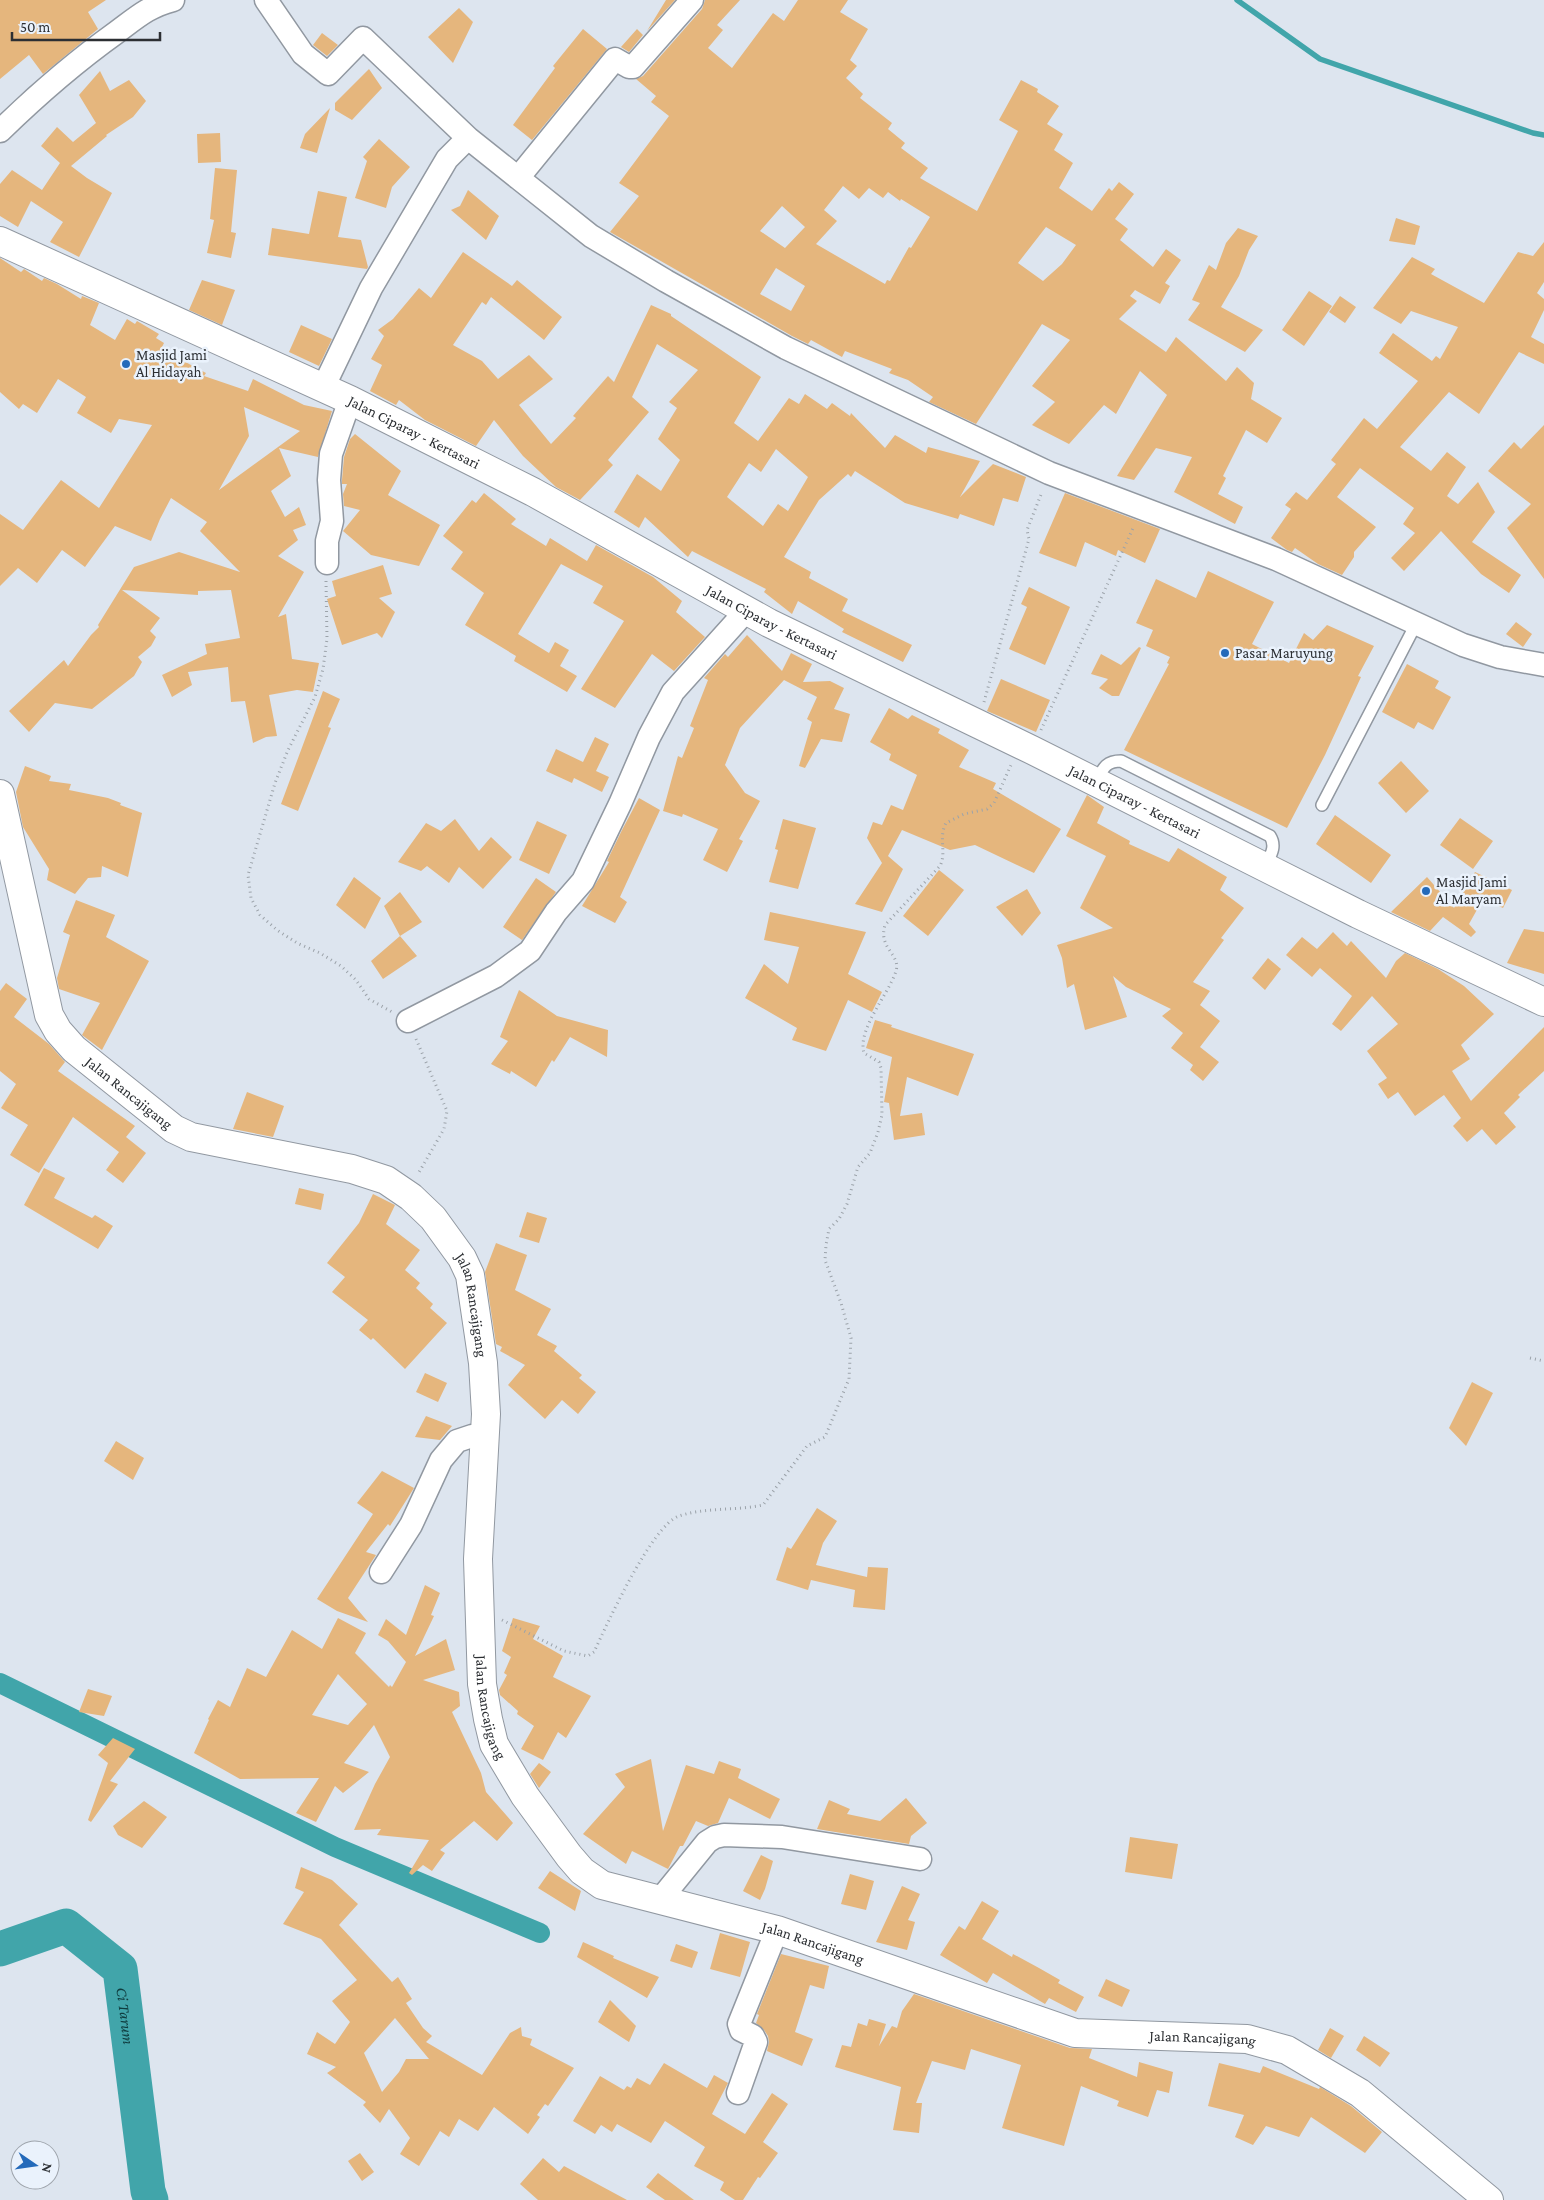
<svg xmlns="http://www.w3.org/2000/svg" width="1544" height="2200" viewBox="0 0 1544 2200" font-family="'Crimson Pro',serif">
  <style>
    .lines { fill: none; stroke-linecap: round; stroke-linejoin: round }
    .stream { stroke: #41a5aa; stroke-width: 5.5 }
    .canal { stroke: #41a5aa; stroke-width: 20 }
    .river { stroke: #41a5aa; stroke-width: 35 }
    .building { fill: #e5b67d; fill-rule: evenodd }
    .service-casing { stroke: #9198a1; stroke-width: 14 }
    .minor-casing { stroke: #9198a1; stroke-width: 25 }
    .secondary-casing { stroke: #9198a1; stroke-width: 30 }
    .path { stroke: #9ca3aa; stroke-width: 3; stroke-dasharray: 1 4; stroke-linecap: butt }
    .service { stroke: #fff; stroke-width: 11 }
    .minor { stroke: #fff; stroke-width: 22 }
    .secondary { stroke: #fff; stroke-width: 28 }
    .poi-dot { fill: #246aba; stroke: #eaf2fc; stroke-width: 2 }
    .labels { text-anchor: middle; stroke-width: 5; stroke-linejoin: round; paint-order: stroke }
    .poi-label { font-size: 15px; fill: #2c2f33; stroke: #eaf2fc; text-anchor: start }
    .street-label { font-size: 15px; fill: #2c2f33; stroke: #eaf2fc }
    .water-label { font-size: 16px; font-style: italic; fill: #103e40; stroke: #eaf2fc }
  </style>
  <rect width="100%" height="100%" fill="#dde5ef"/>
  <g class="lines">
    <!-- stream -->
    <path class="stream" d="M1237,0l83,59 213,74 11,2"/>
    <!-- canal -->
    <path class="canal" d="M0,1683l335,164 205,86"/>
    <!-- river -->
    <path class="river" id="s1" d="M0,1949l66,-23 54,43 28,222 3,9"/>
  </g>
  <!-- building -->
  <path class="building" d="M0,0h106l-18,12 10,17 -55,45 -14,-19 -29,24z
    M666,0h9l-28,31z
    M705,0h35l-23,25 6,5 -15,18 24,20 41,-55 11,8 14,-21h50l-8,12 28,17 -18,31 7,6 -11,12 17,16 -3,4 32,25 -4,6 17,14 -4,5 27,20 -8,10 57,33 41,-80 -19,-11 22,-40 17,9 -1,3 22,14 -12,18 16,10 -9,16 19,13 -14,25 33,23 17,-23 3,3 7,-9 15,12 -19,25 13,10 -8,11 33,27 13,-18 15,11 -16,23 5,3 -10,18 -25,-14 -5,6 7,5 -18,18 47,33 10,-15 50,44 11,-14 17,16 -3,16 31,19 -15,25 -21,-13 -23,46 3,2 -8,16 25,13 -8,17 -61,-32 18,-35 -36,-9 -22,32 -17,-4 50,-81 -27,-24 -24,43 -12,-9 -35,39 -37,-19 23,-23 -23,-16 38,-46 -28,-16 -66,100 -47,-22 4,-5 -25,-17 -19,-7 3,-4 -47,-18 -3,6 -31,-17 -3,4 -16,-8 -182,-104 29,-36 -20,-13 50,-67 -18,-14 5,-6 -20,-17 7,-3 59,-67zM843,186l16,13 10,-11 14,10 5,-6 12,9 1,-2 29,18 -19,31 -2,-1 -19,34 -3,-1 -2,4 -69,-40 21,-23 -13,-11zM782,206l23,21 -20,21 -25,-17zM1046,227l30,18 -14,19 -19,17 -25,-18zM776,268l29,18 -14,25 -31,-17z
    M459,8l14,14 -20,41 -25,-26z
    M583,29l24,20 -75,91 -19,-15 42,-57 -2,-2z
    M637,29l6,6 -14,17 -8,-5z
    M322,33l16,12 -11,11 -14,-11z
    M369,69l13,19 -30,32 -17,-10v-7z
    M100,71l10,20 19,-11 17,21 -13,16 -27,18 1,1 -36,30 16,12 25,15 -33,64 -29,-15 13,-20 -32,-21 -13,26 -18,-11v-32l12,-14 30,20 18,-27 -19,-17 16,-19 16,15 23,-19 -17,-28z
    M330,108l-13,45 -17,-5 5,-14z
    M220,133l1,29 -23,1 -1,-29z
    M379,139l31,28 -18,20 -6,21 -31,-10 12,-37 -4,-4z
    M215,168l22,2 -6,62 5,1 -5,25 -24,-5 7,-33 -4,-1z
    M468,190l31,26 -13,24 -35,-30 9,-4z
    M318,191l29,6 -9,40 23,3 7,27 -1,2 -99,-14 4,-27 37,6z
    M1396,218l24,8 -5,19 -26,-4z
    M1238,228l20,8 -9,14 -10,26 -18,31 42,23 -18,22 -57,-32 12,-17 -8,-3 17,-35 7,5 10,-27z
    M1544,242v40l-7,11 7,6v11l-13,27 13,7v20l-25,-12 -40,62 -30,-22 -49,55 31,24 16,-19 19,15 -19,29 11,8 20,-22 17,30 -23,30 49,33 -12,18 -28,-19 -40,-43 -37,40 -13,-13 24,-25 -12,-9 11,-16 -54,-40 -23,29 39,30 -22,25v5l-12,18 -24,-11 -23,-16 -3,4 -5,-2 -16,-12 20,-29 -6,-4 11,-13 11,8 29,-36 -5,-4 33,-42 13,11 41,-48 -39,-28 14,-20 39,28 4,-5 4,3 18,-32 -47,-16 -10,13 -28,-16 39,-51 23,12 -4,5 53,29 34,-51 15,4z
    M463,252l49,34 5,-6 45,37 -18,23 -53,-43 -5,8 -4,-3 -29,43 29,16 16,18 31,-24 24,24 -34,26 32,39 25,-26 -3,-2 35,-40 6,6 37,-77 20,9v2l90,61 -27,46 24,18 31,-43 10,6 6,-10 22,15 5,-6 18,13 1,-3 34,35 10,-13 31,18 2,-6 52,14 -20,36 33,-33 33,13 -8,25 -15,-4 -9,28 -34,-12 -2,5 -53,-16 -50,-32 -4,6 -3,-3 -29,26 -35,57 27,15 -2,6 39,21 -6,12 70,34 -9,17 -61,-30 2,-3 -46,-28 -6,13 -28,-22 2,-3 -74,-38 -4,6 -43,-40 -6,11 -25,-16 23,-38 24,17 19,-31 -22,-21 19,-31 -8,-6 29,-32 -41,-26 -25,53 17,15 -41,48 5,5 -33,35 -24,-13 -33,-31 -29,-36 -18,26 -51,-26 -26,-20 -3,5 -26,-14 12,-26 -11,-6 13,-23 -6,-6 15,-11 26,-31 12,10zM776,449l32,28 -20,34 -10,-7 -15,22 -36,-29 22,-34 12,9z
    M0,258l21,14 3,-3 18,12 2,-3 13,6 24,15 1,-3 17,7 -9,22 25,15 12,-21 8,5 2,-3 22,13 -3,4 8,5 -3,6 45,24 -2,3 44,15 5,-12 51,26 28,6 -14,46 -39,-9 12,28 -20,15 14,26 14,-10 7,18 -13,5 5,10 -20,16 26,16 -26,45 8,-3 6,45 27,4 -6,29 -16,-2 -28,5 8,41 -11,1 -13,6 -8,-42 -14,1 -3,-35 -40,5 4,13 -20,12 -10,-22 45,-21 -2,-10 35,-6 -9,-48 -33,1v4l-76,-5 38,28 -10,13 6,6 -5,9 -13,11 4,5 -8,14 -42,33 -37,-6 -26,29 -20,-21 55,-51 4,6 23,-31 8,-8 -1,-2 36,-58 45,-15 61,20 -40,-41 7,-9 -36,-24 -11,21 -9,22 -36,-15 -30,41 -23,-17 -25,33 -19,-15 -18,18v-72l23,16 38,-50 38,28 53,-83 -33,-6 -8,14 -34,-20 9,-16 -28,-18 -21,34 -14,-9 -4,5 -19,-17zM244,407l56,24 -81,59 30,-54z
    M202,280l33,10 -13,35 -33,-15z
    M1309,291l23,15 -28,40 -22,-16z
    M1340,296l16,11 -11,16 -16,-11z
    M301,325l31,14 -13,27 -30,-14z
    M1544,425v154l-37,-51 24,-24 -43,-33 26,-29 7,7z
    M355,434l46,37 -13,24 52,30 -21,41 -48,-11 -28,-24 17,-21 -16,-4 -1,-12 4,-10h-5v-4l2,-23 6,-18z
    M484,493l32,26 -5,5 35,22 4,-8 37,23 9,-16 57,32 29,24 -6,11 29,25 -31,34 -22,-17 -37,54 -34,-19 43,-68 -31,-18 10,-17 -42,-22 -43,70 31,19 6,-11 14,8 -9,16 17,10 -10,16 -53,-31 2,-5 -51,-31 19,-32 -33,-24 12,-17 -20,-16 29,-36 4,3z
    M1065,493l95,36 -15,34 -27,-13 -2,6 -31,-14 -9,25 -37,-14z
    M383,565l9,29 -13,4 16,14 -13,26 -5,-5 -35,12 -15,-46 9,-3 -4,-15z
    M1208,571l66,31 -22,42 37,19 15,-30 9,7 14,-15 47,21 -16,30 3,1 -36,78 -38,73 -163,-78 45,-86 -2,-1 3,-6 -24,-11 7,-16 -17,-7 20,-44 40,19z
    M1029,587l41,20 -25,58 -36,-16 18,-42 -6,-3z
    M1516,622l16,12 -9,13 -17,-13z
    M747,635l35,36 9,-18 21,11 -9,18 27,-1 14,7 -10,21 16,5 -8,28 -21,-3 -16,29 -6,-2 13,-44 -5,-3 10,-22 -33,-17 -44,48 -15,37 20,28 15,8 -21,38 4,2 -16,31 -24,-12 15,-31 -35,-15 -1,3 -19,-6 15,-55 4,2 12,-30 -4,-2 18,-46 -4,-2 21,-24 3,3z
    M1139,647l2,1 -22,48h-7l-13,-8 9,-9 -17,-5 10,-20 20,11z
    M1407,664l32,17 -4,7 16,9 -18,33 -15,-8 -4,7 -32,-17z
    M1001,679l49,21 -14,32 -49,-21z
    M323,691l17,8 -12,28 3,1 -33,83 -17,-7z
    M889,708l19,11 4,-4 28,14 -2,4 31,17 -10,17 37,16 -3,6 68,40 -27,44 -59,-28 -25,5 -48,-20 -14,26 15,13 -21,43 -27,-8 27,-41 -15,-25 6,-16 9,3 9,-20 12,5 14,-35 -28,-15 2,-6 -21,-12z
    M595,737l14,7 -13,27 13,6 -7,15 -28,-14 -2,5 -26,-12 10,-22 27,13z
    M1401,761l28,30 -23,22 -28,-30z
    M25,766l26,10 -2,5 22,3 -2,6 39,8 13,5 -1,2 22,8 -14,64 -26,-11 -1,11 -13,1 -13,16 -28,-14 2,-11 -26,-42 -7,-35z
    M1087,795l17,12 -7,16 33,18 -1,3 40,18 9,-14 49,29 -7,13 24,18 -23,30 3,2 -31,42 17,9 -10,14 20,16 -20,26 19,15 -16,19 -13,-11 3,-5 -22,-17 12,-15 -21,-17 9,-7 -45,-22 -13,-11 14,41 -42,13 -11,-46 -7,4 -5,-30 -5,-13 56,-17 -33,-20 26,-52 -40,-20z
    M639,798l21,12 -40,87 7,5 -12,21 -33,-17 27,-44 -2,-1 15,-31z
    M1335,815l56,40 -20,28 -55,-39z
    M1460,818l33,23 -20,28 -33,-24z
    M455,819l24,32 12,-14 21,20 -29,32 -24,-22 -10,16 -22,-17 -6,5 -23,-9 28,-39 15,8z
    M783,819l33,9 -18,61 -29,-7 9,-32 -3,-1z
    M537,821l30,14 -18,39 -30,-14z
    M939,870l25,20 -36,46 -25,-20z
    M1475,872l37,18 -9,18 -20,-9 -14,25 7,8 -5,5 -28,-20 -13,14 -39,-19 36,-35 27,31z
    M354,877l27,21 -16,31 -29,-24z
    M536,878l20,14 -34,48 -19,-13z
    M1027,889l14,24 -19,23 -26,-29z
    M400,892l22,30 -22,14 -16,-30z
    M76,900l39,15 -9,22 43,24 -47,89 -20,-15 18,-32 -41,-14 -2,-11 13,-43 -7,-3z
    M770,912l96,20 -18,42 34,18 -10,20 -24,-12 -22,51 -34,-11 5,-12 -52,-30 19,-34 24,20 11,-37 -35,-7z
    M1524,929l20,3v42l-37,-11z
    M1333,932l14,14 4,-5 35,37 10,-17 9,-8 33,16 26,17 30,28 -33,31 9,14 -18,12 19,30 73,-74v44l-26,24 2,2 -16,16 12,14 -20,18 -14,-16 -15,13 -14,-16 8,-8 -17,-23 -29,21 -17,-24 -10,7 -10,-15 9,-6 -20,-27 31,-27 -26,-28 -31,35 -9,-7 20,-28 -32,-28 -8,9 -26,-22 16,-18 15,12z
    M400,936l17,20 -34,23 -12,-18z
    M1268,958l13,11 -16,21 -13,-12z
    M6,983l21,16 -13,18 35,27 16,18 -7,9 77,55 -9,11 20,16 -23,30 -17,-13 13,-18 -46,-35 -34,56 -29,-18 18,-30 -27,-17 15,-24 -16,-13v-80z
    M519,990l38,26 51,14 -1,27 -37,-20 -16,25 -2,-2 -16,27 -25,-16 -1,3 -19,-10 17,-23 -8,-4z
    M875,1020l17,5 -1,2 83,27 -16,42 -51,-19 -7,39 22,-3 3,22 -31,5 -5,-37 -5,-1 8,-45 -26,-9z
    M247,1092l37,14 -11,31 -40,-8z
    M44,1168l21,10 -11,20 38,20 3,-3 18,11 -15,23 -74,-44z
    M299,1188l25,6 -3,16 -26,-6z
    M373,1194l22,11 -9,19 34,26 -15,20 15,13 -4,5 17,16 -3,4 17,15 -42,46 -32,-31 -2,2 -12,-10 9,-10 -36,-28 13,-15 -18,-14 32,-40z
    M527,1212l20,6 -8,25 -20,-6z
    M496,1243l31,12 -12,35 36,19 -14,26 20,11 -3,5 28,24 -3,3 17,14 -18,22 -16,-14 -17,19 -37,-34 17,-20 -25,-14 2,-4 -6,-3 -11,-72z
    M425,1373l22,10 -9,19 -22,-10z
    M1472,1382l21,11 -27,53 -17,-18z
    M426,1416l26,10 -12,14 -25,-3z
    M116,1441l28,17 -11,22 -29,-19z
    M382,1471l32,17 -24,38 -2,-2 -22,28 10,3 -28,43 20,24 -31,-11 -20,-12 56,-85 -16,-11z
    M817,1508l20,13 -14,22 -7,22 51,12 1,-10 20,1 -3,42 -32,-3 2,-17 -44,-10 -3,10 -32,-10 11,-33 4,2z
    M425,1585l15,8 -9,22 3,1 -19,40 31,-17 9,31 -32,10 36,12 1,14 -8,6 29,61 5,19 27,31 -16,18 -23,-20 -34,29 5,3 -13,18 -9,-6 -11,10 -3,-2 20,-33 -52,-5 4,-6 -27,1 21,-46 15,-27 -16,-32 -30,38 25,9 -26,21 -8,-7 -19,36 -20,-9 23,-35 -79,1 -46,-26 15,-33 -1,-1 10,-19 12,7 17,-39 19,9 26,-47 30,19 16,-31 28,15 -11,20 34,34 1,-2 2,2 14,-25 -18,-21 -10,-6 8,-16 20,16zM338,1674l29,30 -19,21 -36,-10z
    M513,1618l27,8 -7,13 30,17 -10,21 38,19 -25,42 -8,-6 -15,28 -22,-11 13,-23 -17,-12 1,-3 -18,-16 -1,-5 8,-15 -3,-2 7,-16 -9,-6z
    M88,1689l24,7 -8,20 -25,-4z
    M113,1738l22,11 -25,32 8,3 -27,38 -3,-2 20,-57 -10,-8z
    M651,1759l12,72 23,-66 28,9 5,-13 22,8 -3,9 42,21 -10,20 -41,-21 -11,25 -10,3 -12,-5 -13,25h-3l-12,23 -36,-18 -6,13 -43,-30 42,-47 -10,-13z
    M539,1763l12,9 -12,16 -9,-14z
    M906,1798l21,25 -16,13 -2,8 -92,-15 12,-29 21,9 -3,5 33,7z
    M144,1801l23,16 -25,31 -24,-13 -5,-9z
    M1130,1837l48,7 -6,35 -47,-7z
    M761,1855l12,6 -8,28 -5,11 -17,-9z
    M301,1867l31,13 26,24 -19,21 53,57 6,-5 14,22 -6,4 17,25 9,8 -6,6 56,33 28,-42 11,-6 1,9 10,3 -2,6 44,23 -26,38 -3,-2 -8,11 3,2 -12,17 -34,-27 -16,24 -19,-12 -10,18 -9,-6 -21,35 -19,-12 10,-16 -21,-29 -9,14 -17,-18 3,-3 -39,-29 9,-6 -29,-13 10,-22 18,12 15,-22 -18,-21 25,-21 -36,-41 -38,-15 21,-32 -9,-4zM395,2018l34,41h-23l-7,13 -17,20 -18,-39z
    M550,1871l31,20 -6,20 -37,-23z
    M850,1874l24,7 -8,29 -25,-6z
    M902,1886l18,8 -12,26 7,2 -8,28 -31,-8z
    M982,1901l17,10 -17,28 30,18 1,-3 26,14 21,12 -2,3 26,14 -8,15 -27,-14 -4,6 -52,-31 -6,10 -47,-28 19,-29 6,4z
    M720,1933l30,9 -10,35 -30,-8z
    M583,1942l31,14 -1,2 46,19 -12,21 -70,-41z
    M676,1944l22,8 -6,16 -22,-7z
    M781,1954l48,12 -5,23 -14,-4 -15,47 18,7 -11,27 -35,-15 2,-9 -1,-6 -4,-6 -8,-7 3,-8 -2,-1z
    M1106,1979l24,11 -8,17 -24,-11z
    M914,1994l156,54 22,1 -3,9 48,19 2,-15 34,10 -4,21 -12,-3 -9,27 -31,-11 2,-5 -38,-15 -17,60 -62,-18 19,-63 -50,-16 -6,21 -33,-9 -16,42h6l-3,30 -26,-3 8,-43 -66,-20 7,-22 9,2 7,-24 9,3 2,-7 17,5 -7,22 13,-20 5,2 5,-17z
    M610,2000l26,26 -7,16 -31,-20z
    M1330,2028l14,8 -13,22 -13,-8z
    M1364,2036l26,17 -10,14 -24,-17z
    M664,2063l43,25 7,-13 14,8 -16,31 33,20 27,-41 16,11 -25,38 15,11 -18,25 -2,-1 -15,23h-8l-15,-10 4,-8 -30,-16 11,-19 -40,-26 -14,22 -34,-19 -5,8 -11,-7 -6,9 -22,-13 27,-45 24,14 3,-4 4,2 6,-10 13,7z
    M1219,2063l41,10 3,-7 56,23 1,-2 31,19 31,26 -17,21 -54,-36 -12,20 -33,-11 -13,19 -18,-8 9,-22 -36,-9z
    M360,2153l14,19 -12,9 -14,-20z
    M543,2158l16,14 5,-6 63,34h-89l-18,-16z
    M658,2173l36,27h-29l-19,-13z"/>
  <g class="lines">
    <defs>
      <path id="service" d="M1096,782c7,-13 9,-21 25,-21l149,75c7,11 0,20 -5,31
        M1322,805l94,-181"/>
      <path id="minor" d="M266,0l37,54 25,20 35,-36 105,100
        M0,131c37,-36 75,-69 117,-99 19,-14 32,-26 56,-32
        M518,178l97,-119 14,8h4l59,-67
        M323,388l48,-100 76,-129 21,-21 123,98 75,45 120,67 263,125 227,86 187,86 37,12 44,8
        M327,563v-22l5,-20 -3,-41 2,-26 19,-54
        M408,1021l88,-45 34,-25 26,-39 27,-31 37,-77 29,-67 24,-45 73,-81
        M381,1572l30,-47 30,-65 16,-19 15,-5 13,-1
        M659,1901l48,-59 8,-5 9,-2 58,2 138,22
        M738,2093l18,-51 -3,-6 -12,-6 -2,-6 38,-94"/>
      <g id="secondary">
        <path id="s2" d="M0,241l350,159 183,92 236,131 263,127 326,164 186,88"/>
        <path id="s3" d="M0,794l49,221 9,16 16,18 100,80 17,8 161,32 34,11 25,17 22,21 29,40 8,17 13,88 3,51 -8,145 4,125 6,35 6,25 31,52 44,60 13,15 20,14 175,45 298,103 172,6 40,11 73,43 129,107"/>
      </g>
    </defs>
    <!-- service casing -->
    <use href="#service" class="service-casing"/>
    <!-- minor casing -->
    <use href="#minor" class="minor-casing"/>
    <!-- secondary casing -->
    <use href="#secondary" class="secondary-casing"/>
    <!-- path -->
    <path class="path" d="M326,581l1,58 -4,30 -8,28 -27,53 -13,33 -27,92 3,23 9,17 17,15 20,13 23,10 21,13 15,14 13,19 23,13
      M984,702l45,-163 -2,-9 15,-38
      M1041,730l93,-204
      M416,1039l31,72 -3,18 -26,45
      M1530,1358l14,3
      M502,1620l62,31 24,5 6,-4c13,-28 58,-127 85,-136 27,-9 56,-5 84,-11l44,-59 18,-9 24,-58 2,-41 -10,-35 -16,-43 1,-15 3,-16 10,-10 8,-15 11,-37 12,-14 8,-21 4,-17 -1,-47 -2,-6 -15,-9c-7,-24 25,-59 32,-82 5,-17 -18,-22 -11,-46l55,-59c7,-14 -2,-28 6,-43l18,-9 23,-5 7,-6 17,-38"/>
    <!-- service -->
    <use href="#service" class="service"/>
    <!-- minor -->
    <use href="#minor" class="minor"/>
    <!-- secondary -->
    <use href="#secondary" class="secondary"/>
  </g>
  <!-- markers -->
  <g class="poi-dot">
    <circle cx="126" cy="364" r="5"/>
    <circle cx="1225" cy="653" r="5"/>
    <circle cx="1426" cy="891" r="5"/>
  </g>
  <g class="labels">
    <!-- poi labels -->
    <g class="poi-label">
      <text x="136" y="360">Masjid Jami<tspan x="136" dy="17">Al Hidayah</tspan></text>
      <text x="1235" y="658">Pasar Maruyung</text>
      <text x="1436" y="887">Masjid Jami<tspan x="1436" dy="17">Al Maryam</tspan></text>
    </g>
    <!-- street labels -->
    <g class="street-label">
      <text dy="5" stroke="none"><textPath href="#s2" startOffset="456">Jalan Ciparay - Kertasari</textPath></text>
      <text dy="5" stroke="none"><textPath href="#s2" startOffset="861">Jalan Ciparay - Kertasari</textPath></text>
      <text dy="5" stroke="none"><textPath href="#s2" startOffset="1266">Jalan Ciparay - Kertasari</textPath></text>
      <text dy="5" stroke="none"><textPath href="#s3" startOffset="339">Jalan Rancajigang</textPath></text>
      <text dy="5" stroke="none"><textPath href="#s3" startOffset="774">Jalan Rancajigang</textPath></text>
      <text dy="5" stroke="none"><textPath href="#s3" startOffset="1179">Jalan Rancajigang</textPath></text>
      <text dy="5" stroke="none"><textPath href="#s3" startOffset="1614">Jalan Rancajigang</textPath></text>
      <text dy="5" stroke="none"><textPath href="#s3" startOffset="2019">Jalan Rancajigang</textPath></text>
    </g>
    <!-- water labels -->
    <g class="water-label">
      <text dy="6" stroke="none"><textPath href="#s1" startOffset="186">Ci Tarum</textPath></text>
    </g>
  </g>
  <!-- north arrow -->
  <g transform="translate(35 2165) rotate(103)"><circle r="24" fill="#eaf2fc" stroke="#9ea4ac"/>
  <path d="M0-4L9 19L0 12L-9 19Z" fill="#246aba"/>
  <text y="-8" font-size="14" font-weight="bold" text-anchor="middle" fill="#2c2f33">N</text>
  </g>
  <!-- scale -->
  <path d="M12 32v8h148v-8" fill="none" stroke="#2c2f33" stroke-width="2.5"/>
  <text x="20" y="32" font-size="15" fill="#2c2f33" stroke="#eaf2fc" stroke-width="4" paint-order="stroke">50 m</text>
</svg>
